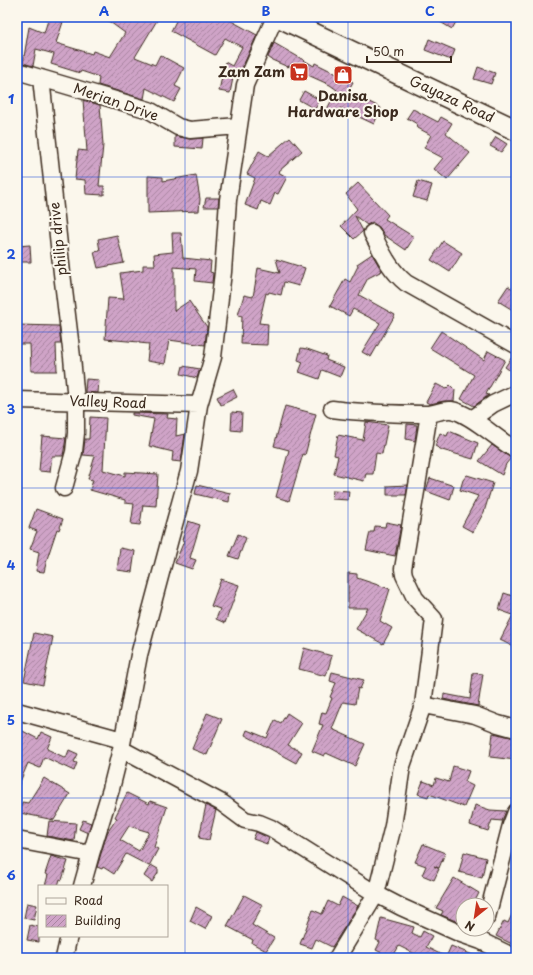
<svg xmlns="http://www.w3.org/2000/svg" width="533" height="975" viewBox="0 0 533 975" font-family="'Playpen Sans',sans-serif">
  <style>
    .building { fill: url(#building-hatch); stroke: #3b2a1e; fill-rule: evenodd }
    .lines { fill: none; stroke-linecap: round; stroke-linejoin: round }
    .minor-casing { stroke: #3b2a1e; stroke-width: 19 }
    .major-casing { stroke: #3b2a1e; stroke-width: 23 }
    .minor { stroke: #fbf7ec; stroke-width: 16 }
    .major { stroke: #fbf7ec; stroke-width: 20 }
    .grid { fill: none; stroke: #1d4ed8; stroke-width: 1; stroke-opacity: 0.55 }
    .labels { text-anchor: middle; stroke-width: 4; stroke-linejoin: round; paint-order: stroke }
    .poi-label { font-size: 14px; font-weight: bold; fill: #3b2a1e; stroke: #fbf7ec; text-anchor: end }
    .street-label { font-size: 14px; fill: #3b2a1e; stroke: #fbf7ec }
    .neatline { fill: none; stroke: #1d4ed8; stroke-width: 1.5 }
    .grid-label { font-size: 13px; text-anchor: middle; font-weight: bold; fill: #1d4ed8 }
  </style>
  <defs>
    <pattern id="building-hatch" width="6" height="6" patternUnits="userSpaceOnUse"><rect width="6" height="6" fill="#cfa3c7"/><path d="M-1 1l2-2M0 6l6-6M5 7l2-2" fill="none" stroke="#a985a1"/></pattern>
  </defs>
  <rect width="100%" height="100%" fill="#fbf7ec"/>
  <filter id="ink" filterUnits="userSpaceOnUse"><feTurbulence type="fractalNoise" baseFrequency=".025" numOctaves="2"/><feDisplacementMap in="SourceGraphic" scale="8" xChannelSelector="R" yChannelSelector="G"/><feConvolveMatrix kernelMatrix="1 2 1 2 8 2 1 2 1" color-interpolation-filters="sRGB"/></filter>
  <g filter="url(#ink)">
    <!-- building -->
    <path class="building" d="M49,17l14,5 -7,21 36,11 1,-3 17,6 15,-24 -22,-16h56l-24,40 20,8 5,-10 24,13 -9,18 6,3 -7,13 -28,-14 -2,11 -46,-14 1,-8 -18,-6 -1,2 -29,-9 3,-10 -18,-5 -3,17 -10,-3 6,-36 15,6z
      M178,17h46l33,18 -18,40 -5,-2 -4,20 -11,-2 6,-29 7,4 10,-19 -17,-9 -10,17 -44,-24z
      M432,17h17l7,5 -4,7z
      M429,39l26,11 -4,10 -26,-10z
      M274,43l40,23 1,-3 38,19 -5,9 33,17 -7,16 -34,-16 -5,8 -9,-5 11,-21 -7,-5 -42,-19v1l-16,-7 -4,-3z
      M478,67l17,6 -4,11 -17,-5z
      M304,91l16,9 -5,9 -16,-9z
      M83,100l17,5 3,40 -4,41h5v9l-18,-1 -1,-14 -10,-1 3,-29 9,1z
      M413,109l25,13 3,-5 11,6 -6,10 24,20 -23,27 -13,-11 9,-11 -19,-10 7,-13 -15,-8 1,-3 -10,-6z
      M175,136l16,3 12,-1 -1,11 -27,-2z
      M290,137l12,14 -24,21 9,5 -9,17 -3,-1 -5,12 -9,-4 -3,9 -13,-5 10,-27 -8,-4 12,-23 9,5z
      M496,137l11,7 -6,8 -11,-6z
      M196,175l4,24 -1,12 -51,2v-37l15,1v4z
      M418,181l14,4 -5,16 -14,-4z
      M358,183l30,32 -3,4 29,18 -8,13 -22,-15 -4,-7 -8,-6 -5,3 -12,-9 8,15 -9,8 -13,-13 16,-17 -11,-15z
      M206,198h13l-1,9h-14z
      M172,233h9l2,25 28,3 -1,11 3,1 -1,10 -17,-2 1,-12 -22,-2v44l15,-10 18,26 -2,18 -36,-5 -4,24 -18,-3 2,-17 -10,-1v-1l-34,-3 3,-41 16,1 -4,-26 23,-3v-5h12l-1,-11 19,-2z
      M117,235l7,28 -26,5 -4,-16 6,-1 -2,-12z
      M443,241l19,12 -12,19 -19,-12z
      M30,245l1,17h-14v-16z
      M372,254l10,17 -14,7 -9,17 36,20 -24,42 -9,-5 18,-29 -27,-14 -4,7 -19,-10 15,-27 5,3 8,-16 -1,-2z
      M276,259l29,9 -6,18 -15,-4 -3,13 -12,-3 -1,2 -2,-1 -7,30 9,1 -1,21 -26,-1 1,-28 -4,-1 6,-20 9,2 5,-29 22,5z
      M508,286l8,5v21l-18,-11z
      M17,325l42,1 2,18h-5l1,27h-26l-1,-27h-13z
      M441,331l43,29 4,-9 17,9 -19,34 3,1 -15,11 -13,-7 13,-24 -44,-27z
      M301,348l6,1 20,7 -1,4 18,7 -4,10 -18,-7 -3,9 -20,-7 4,-10 -5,-2z
      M514,354h2v21l-11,-8z
      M183,366l17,3 -3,9 -16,-4z
      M86,379l13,1 -1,13 -13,-1z
      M436,384l10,5 4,-4 5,5 -1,11h-10l-14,3 -4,-2z
      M233,389l4,8 -16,8 -4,-8z
      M285,406l31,8 -11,41 -2,-1 -14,47 -13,-4 13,-47 -15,-4z
      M232,412l10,1 -1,18 -10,-1z
      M132,413l36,1 -1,4 10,1 -1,17 9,-2 -4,28 -9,-1 1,-9 -24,-6 5,-27 -22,-4z
      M90,417l16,1 -3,52 22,6v-4l33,2 -2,32 -13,-1 -3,20 -9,-1 3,-20 -9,-1v-3l-35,-10 3,-10 -5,-1 7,-23 -12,-1 2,-16h4z
      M366,422l22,3 -6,29 -6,-1 -3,21h-7l-2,7 -30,-7 4,-18 -4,-1 4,-20 25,5z
      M407,424l10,1 -2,16 -9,-2z
      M449,431l29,12 -5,16 -31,-9 -7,-4 5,-13 7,3z
      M42,436l24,2 -3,18h-11l-2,16 -11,-1z
      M492,445l19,13 -5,6 -4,11 -23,-14z
      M467,475l26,8 -9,29 -11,20 -11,-6 16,-30 -18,-6 3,-10z
      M430,478l24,8 -4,14 -24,-9z
      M197,485l33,8 -1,9 -34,-8z
      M408,485l-2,10h-19v-9z
      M333,490l16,1 -1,9 -16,-1z
      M36,509l27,10 -4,11 -2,-1 -10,30 -3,13 -8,-1 3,-19 -9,-3 7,-18 -8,-3z
      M188,521l12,4 -10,33 6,2 -4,9 -17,-6 9,-22 -2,-1z
      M386,522l15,3 -6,31 -29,-6 4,-18h4l1,-6 10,1z
      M238,534l8,4 -8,21 -9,-3z
      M120,548l15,3 -3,21 -15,-2z
      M348,573l9,1v4l33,11 -10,32 12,7 -9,16 -27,-15 12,-21h-20z
      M221,579l18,6 -14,38 -9,-4 4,-10 -9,-3z
      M504,593l12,4v51l-16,-8 13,-25 -14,-5z
      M34,633l19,4 -10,48 -19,-4z
      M304,648l28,8 -6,20 -27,-7z
      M332,672l32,8 -4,9 -2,-1 -3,16 -12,-2 -11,27 33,15 -10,22 -29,-13 -2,3 -12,-5 11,-26 -4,-1 3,-12 4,1 6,-15 -2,-1 6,-14 -6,-2z
      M473,673l10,1 -5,32 -35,-7 1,-5 26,5z
      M207,713l15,6 -15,36 -15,-6z
      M287,713l15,10 -14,22 14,7 -6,11 -51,-28 2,-5 20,8 8,-18 6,3z
      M17,728l21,11 3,-7 11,5 -5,12 19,9 3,-8 9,4 -4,8 3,1 -3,8 -30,-14 -4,11 -12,-5 -11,26z
      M493,733l23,5v22l-26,-3z
      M453,766l16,5 -4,11 8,4 -9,21 -35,-13 -1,3 -10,-3 5,-13 11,4 2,-7 13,4z
      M44,778l26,16 -16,26 -34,-7 2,-11 6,1z
      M127,793l22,11 1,-3 17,6 -13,40 4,2 -9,17 -23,-12 -12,20 -11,-7 -1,2 -5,-2 10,-34 10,-15 -2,-1zM129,826l20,6 -10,19 -19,-11z
      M206,805l10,5 -7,30 -10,-2z
      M475,805l15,5 16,1 -4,10 -10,-1 -4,11 -18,-6z
      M83,820l8,3 -3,10 -9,-4z
      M49,821l27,2 -2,18 -27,-5z
      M256,832l13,6 -2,6 -14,-5z
      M423,844l22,9 -6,15 -5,-2 5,3 -5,11 -12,-5 4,-9 -11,-4z
      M464,852l22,6 -4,20 -23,-6z
      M51,856l17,5 -6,19 -2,-1 -2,7h-13l3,-11 -3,-1z
      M151,865l7,4v4l-6,9 -8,-6z
      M454,878l25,15 -6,12h-10v19l-22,-9 2,-4 -7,-3z
      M244,895l19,10 -11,20 22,13 -8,13 -14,-8 1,-3 -26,-14z
      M342,897l16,9 -26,41 -16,-8 -4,9 -12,-4 13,-34 9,4 6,-13 10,5z
      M27,903l10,2 -3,15 -10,-2z
      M516,906v40l-20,-10 8,-15 4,2z
      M196,907l16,9 -7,13 -15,-8z
      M381,918l33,9 -2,6 8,4 3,-6 9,5 -6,11 20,10 5,-11 29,12h-57l-24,-12 -7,12 -16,-8 4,-8 -4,-2z
      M30,925l9,2v15l-12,-2z"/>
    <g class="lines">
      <defs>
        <path id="minor" d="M17,71l132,39 29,17 12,3 48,-4
          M41,78l21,195 10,84 4,44v32l-2,19 -10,36
          M372,233c10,19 17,36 34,50l110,62
          M17,400l182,5
          M332,409c32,4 63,5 95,5 8,0 16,-5 24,-4 18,2 48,31 65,40
          M472,419l21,-15 23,-11
          M423,705l52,10 23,9 18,5
          M17,711l105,29
          M121,749l101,54 23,17 14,3 12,5 105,66 25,13 60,27 20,7 35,17
          M17,840l74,14
          M82,886l9,-32 20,-65 10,-40 18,-94 31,-116 19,-68 10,-66 14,-48 10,-85 5,-72 17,-115 30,-68
          M487,917l24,-92 5,-13
          M64,958l5,-22
          M337,958l39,-64 17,-68 9,-60 21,-61 11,-86 -19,-21 -11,-23 -1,-6 26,-155"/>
        <path id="major" d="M279,17l237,113"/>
      </defs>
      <!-- minor casing -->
      <use href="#minor" class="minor-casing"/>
      <!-- major casing -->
      <use href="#major" class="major-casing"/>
      <!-- minor -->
      <use href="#minor" class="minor"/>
      <!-- major -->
      <use href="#major" class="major"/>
    </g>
  </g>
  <!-- grid -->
  <path class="grid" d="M185,17v941M348,17v941M17,177h499M17,332h499M17,488h499M17,643h499M17,798h499"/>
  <!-- icons -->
  <defs>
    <symbol id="supermarket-square" viewBox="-11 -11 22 22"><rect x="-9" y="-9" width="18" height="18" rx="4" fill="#c8321e" stroke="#fbf7ec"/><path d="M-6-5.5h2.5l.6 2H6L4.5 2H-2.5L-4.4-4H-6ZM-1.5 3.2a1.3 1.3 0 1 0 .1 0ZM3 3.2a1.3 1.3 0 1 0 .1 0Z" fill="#fff"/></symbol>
    <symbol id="shop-square" viewBox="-11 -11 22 22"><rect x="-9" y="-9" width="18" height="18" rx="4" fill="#c8321e" stroke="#fbf7ec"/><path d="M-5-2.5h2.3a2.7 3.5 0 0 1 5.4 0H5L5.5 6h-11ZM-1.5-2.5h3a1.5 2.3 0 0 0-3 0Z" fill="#fff"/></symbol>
  </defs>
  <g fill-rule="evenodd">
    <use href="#supermarket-square" x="288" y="61" width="22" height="22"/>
    <use href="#shop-square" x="332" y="64" width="22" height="22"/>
  </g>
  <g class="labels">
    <!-- poi labels -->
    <g class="poi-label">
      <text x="285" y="77">Zam Zam</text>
      <text x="343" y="101" text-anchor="middle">Danisa<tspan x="343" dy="16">Hardware Shop</tspan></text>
    </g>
    <!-- street labels -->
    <g class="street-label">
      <text transform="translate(452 99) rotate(25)" y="5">Gayaza Road</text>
      <text transform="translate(116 102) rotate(19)" y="5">Merian Drive</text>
      <text transform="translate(58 239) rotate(-96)" y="5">philip drive</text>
      <text transform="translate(108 402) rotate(2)" y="5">Valley Road</text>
    </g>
  </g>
  <!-- margin -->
  <rect width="533" height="975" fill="none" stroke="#fbf7ec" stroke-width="44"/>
  <!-- legend -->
  <rect x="38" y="885" width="130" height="52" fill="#fbf7ec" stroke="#aea59a"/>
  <rect x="46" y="898" width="20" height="6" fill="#fbf7ec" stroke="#aea59a"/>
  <text x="74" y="905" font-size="12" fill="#3b2a1e">Road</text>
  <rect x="46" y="915" width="20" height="12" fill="url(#building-hatch)" stroke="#aea59a"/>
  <text x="74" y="925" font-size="12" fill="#3b2a1e">Building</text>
  <!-- north arrow -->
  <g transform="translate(475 917) rotate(210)"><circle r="19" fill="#fbf7ec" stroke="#aea59a"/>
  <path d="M0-3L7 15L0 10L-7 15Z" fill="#c8321e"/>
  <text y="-6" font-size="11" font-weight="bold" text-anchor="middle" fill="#3b2a1e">N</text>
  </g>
  <!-- scale -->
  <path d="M367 56v6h84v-6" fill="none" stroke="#3b2a1e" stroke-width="2"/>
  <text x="373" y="56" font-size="12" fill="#3b2a1e" stroke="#fbf7ec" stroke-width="3" paint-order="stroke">50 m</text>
  <rect x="22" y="22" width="489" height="931" class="neatline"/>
  <g class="grid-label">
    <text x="104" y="16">A</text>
    <text x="266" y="16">B</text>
    <text x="430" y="16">C</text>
    <text x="11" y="104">1</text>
    <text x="11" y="259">2</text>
    <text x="11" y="414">3</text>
    <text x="11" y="570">4</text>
    <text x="11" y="725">5</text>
    <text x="11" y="880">6</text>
  </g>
</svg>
